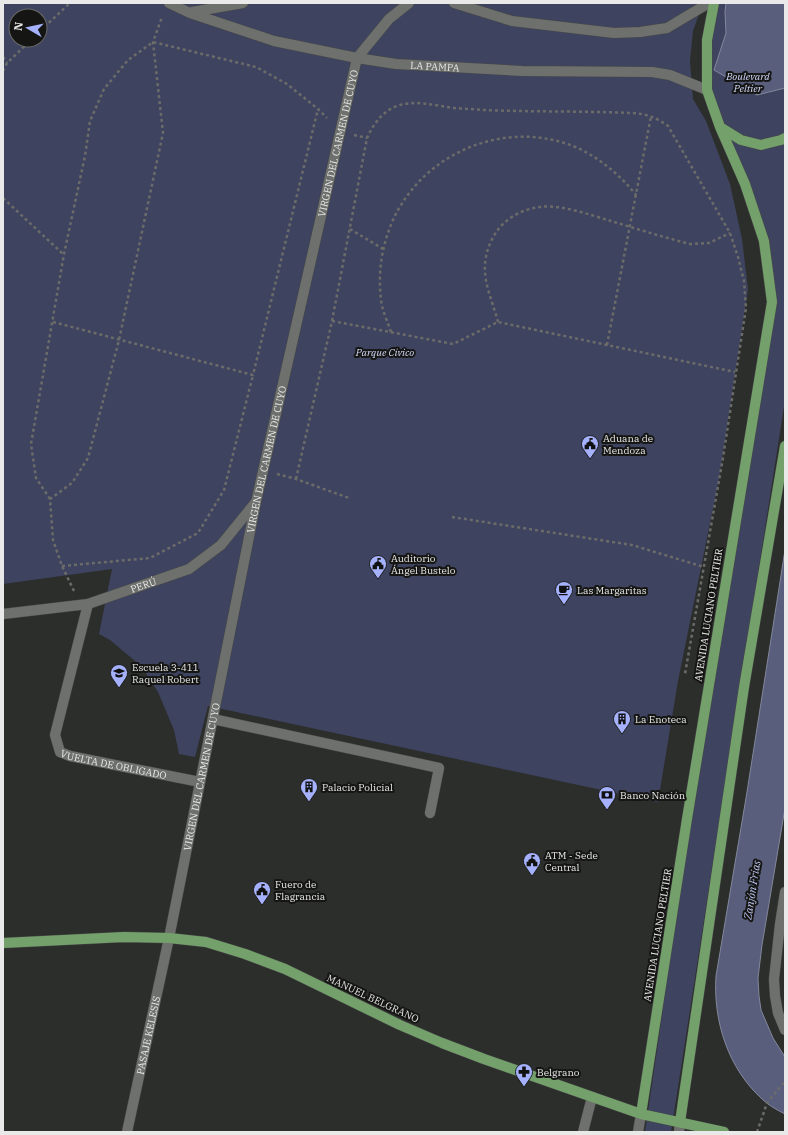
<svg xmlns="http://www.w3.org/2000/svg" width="788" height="1135" viewBox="0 0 788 1135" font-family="'IBM Plex Serif',serif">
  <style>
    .green { fill: #3e435f; fill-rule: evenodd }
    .water { fill: #585e7c; stroke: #83889c }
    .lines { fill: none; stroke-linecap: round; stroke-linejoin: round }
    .minor-casing { stroke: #474947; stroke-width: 11 }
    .major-casing { stroke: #474947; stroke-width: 11 }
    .path { stroke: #6b6c6a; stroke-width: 2.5; stroke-dasharray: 3 3; stroke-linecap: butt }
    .minor { stroke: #6e706d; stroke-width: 10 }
    .major { stroke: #74a16b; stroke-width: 10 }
    .labels { text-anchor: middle; stroke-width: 4; stroke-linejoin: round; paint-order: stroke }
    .street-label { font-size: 10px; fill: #e8e9e8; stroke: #151614 }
    .park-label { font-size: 10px; font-style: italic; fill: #d5dcfe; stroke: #151614 }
    .poi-label { font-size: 10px; fill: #e8e9e8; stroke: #151614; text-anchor: start }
    .water-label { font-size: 11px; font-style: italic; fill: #c0c9f6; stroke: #151614 }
  </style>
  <rect width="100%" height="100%" fill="#2c2e2b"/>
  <!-- green -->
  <path class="green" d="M3,3h700l-10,28 -3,30 3,38 13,22 24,63 12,55 6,50 -29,190 -41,202 -20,121 -450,-96 -13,51 -16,-3 -5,-24 -16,-38 -17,-26 -31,-26 -11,-6 13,-65 -109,15zM16,16h24v24h-24z
    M718,3h67v397l-114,732h-26l46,-317 86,-513 -8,-63 -59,-149 1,-50z"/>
  <!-- water -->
  <path class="water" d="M726,3h59v85l-28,7 -43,-25 12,-37 -1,-21z
    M785,550v258l-23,137 -4,33 1,18 2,14 12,28 12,19v57c-8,-4 -17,-9 -23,-15 -34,-31 -49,-78 -46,-123l31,-184z"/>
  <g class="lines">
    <defs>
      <g id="minor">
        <path id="s1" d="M169,3l21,10 84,28 83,17 39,6 126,7 130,1 18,3 37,15"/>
        <path d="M454,3l58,18 102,12 26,-1 27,-4 42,-25"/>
        <path d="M192,12l51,-9"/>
        <path id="s2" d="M88,604l-33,131 5,17 10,4 130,26"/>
        <path id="s3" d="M3,614l85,-10 101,-35 32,-24 34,-42"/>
        <path d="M213,719l226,49 -9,45"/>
        <path d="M785,892l-5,32 -6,55 1,17 3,17 7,17"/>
        <path id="s4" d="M127,1132l42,-194 87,-436 101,-444 32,-39 20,-16"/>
        <path d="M583,1132l9,-35"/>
        <path d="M638,1132l3,-18"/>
        <path d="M679,1132l1,-10"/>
      </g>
      <path id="major" d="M714,3l-7,37v50l13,37 21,13 20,5 20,-5 4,-2
        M3,943l121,-6 45,1 37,4 39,12 40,15 115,56 42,18 42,16 157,55 83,18
        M641,1114l46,-295 85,-517 -8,-61 -19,-57 -25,-57
        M680,1122l64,-435 41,-241"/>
    </defs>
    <!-- minor casing -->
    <use href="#minor" class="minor-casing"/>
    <!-- major casing -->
    <use href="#major" class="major-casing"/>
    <!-- path -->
    <path class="path" d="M40,31l30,-28
      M3,57l4,6
      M3,71l4,-8 24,-23
      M354,135l13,3
      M3,198l60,56
      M350,229l33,20
      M332,321l121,23 45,-22 237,50
      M53,322l200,53 65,-266
      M498,322c-4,-16 -12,-33 -13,-50 -1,-13 3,-27 10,-38 9,-15 27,-25 45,-27 21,-3 50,8 71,14 26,8 52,16 79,23l19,-1 21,-10
      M391,332c-3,-9 -7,-18 -9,-26 -5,-29 -1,-59 11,-86 32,-70 117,-103 187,-71 22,11 41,27 56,46
      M607,345l44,-229
      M277,474l19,5 53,19
      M296,479l36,-158 35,-183c7,-15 16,-28 33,-33 18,-5 36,1 54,3 10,1 20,1 30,2 50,2 100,1 149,3 14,1 24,5 35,13l62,107 8,24 6,24 2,27 -23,150 -38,216
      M50,499l-14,-21 -5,-34 33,-190 21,-98 5,-35 14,-32 24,-29 25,-18 103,25 31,17 31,25 9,9
      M452,517l180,28 72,22
      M62,566l88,-8 48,-25 26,-43 29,-115
      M74,591l-12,-25 -9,-26 -3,-41 22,-16 16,-25 31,-118 44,-207 -10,-91 9,-25
      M757,1132l10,-29 18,-22"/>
    <!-- minor -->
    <use href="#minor" class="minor"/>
    <!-- major -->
    <use href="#major" class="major"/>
  </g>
  <!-- icons -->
  <defs>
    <symbol id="civic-pin" viewBox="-11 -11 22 30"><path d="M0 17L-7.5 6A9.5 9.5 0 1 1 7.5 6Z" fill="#a5b1fc" stroke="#151614"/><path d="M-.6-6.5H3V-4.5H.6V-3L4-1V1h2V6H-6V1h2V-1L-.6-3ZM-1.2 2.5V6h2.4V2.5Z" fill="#111"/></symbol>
    <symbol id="cafe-pin" viewBox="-11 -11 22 30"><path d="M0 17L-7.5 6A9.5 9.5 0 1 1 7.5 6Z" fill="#a5b1fc" stroke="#151614"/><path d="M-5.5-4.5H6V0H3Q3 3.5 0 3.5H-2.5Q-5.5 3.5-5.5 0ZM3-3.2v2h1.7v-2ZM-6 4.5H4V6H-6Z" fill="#111"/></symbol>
    <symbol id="school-pin" viewBox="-11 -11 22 30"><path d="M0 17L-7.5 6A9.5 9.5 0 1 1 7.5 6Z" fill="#a5b1fc" stroke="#151614"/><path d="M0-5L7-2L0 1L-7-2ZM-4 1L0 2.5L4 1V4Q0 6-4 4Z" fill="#111"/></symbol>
    <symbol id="building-pin" viewBox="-11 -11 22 30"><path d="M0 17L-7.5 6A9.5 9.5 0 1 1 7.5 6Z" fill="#a5b1fc" stroke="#151614"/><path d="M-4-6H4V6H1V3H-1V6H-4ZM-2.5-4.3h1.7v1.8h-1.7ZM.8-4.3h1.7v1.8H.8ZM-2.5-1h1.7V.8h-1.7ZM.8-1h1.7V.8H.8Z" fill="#111"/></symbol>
    <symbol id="bank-pin" viewBox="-11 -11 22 30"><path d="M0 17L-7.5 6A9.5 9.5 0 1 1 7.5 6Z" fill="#a5b1fc" stroke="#151614"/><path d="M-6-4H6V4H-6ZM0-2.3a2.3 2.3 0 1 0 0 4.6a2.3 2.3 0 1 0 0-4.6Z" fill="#111"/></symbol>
    <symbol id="pharmacy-pin" viewBox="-11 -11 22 30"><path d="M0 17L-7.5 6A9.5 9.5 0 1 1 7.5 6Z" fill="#a5b1fc" stroke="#151614"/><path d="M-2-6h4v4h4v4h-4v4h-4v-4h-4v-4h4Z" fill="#111"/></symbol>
  </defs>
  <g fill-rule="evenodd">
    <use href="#civic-pin" x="580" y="434" width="20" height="27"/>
    <use href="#civic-pin" x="368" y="554" width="20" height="27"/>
    <use href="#cafe-pin" x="554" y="580" width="20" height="27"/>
    <use href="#school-pin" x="109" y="663" width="20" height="27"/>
    <use href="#building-pin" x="612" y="709" width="20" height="27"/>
    <use href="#building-pin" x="299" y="777" width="20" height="27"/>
    <use href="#bank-pin" x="597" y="785" width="20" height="27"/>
    <use href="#civic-pin" x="522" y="851" width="20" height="27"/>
    <use href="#civic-pin" x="252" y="880" width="20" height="27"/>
    <use href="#pharmacy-pin" x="514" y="1062" width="20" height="27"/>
  </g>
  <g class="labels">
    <!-- street labels -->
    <g class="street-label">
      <text dy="4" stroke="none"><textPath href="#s1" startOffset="275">LA PAMPA</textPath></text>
      <text dy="4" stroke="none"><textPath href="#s4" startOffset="1011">VIRGEN DEL CARMEN DE CUYO</textPath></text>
      <text dy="4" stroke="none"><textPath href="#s4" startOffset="687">VIRGEN DEL CARMEN DE CUYO</textPath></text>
      <text dy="4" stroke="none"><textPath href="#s3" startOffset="144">PERÚ</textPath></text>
      <text transform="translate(708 615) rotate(-81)" y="4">AVENIDA LUCIANO PELTIER</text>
      <text dy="4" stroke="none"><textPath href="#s2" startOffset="208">VUELTA DE OBLIGADO</textPath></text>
      <text dy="4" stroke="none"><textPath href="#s4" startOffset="363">VIRGEN DEL CARMEN DE CUYO</textPath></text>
      <text transform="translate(657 935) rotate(-81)" y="4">AVENIDA LUCIANO PELTIER</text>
      <text transform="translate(373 998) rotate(25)" y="4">MANUEL BELGRANO</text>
      <text dy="4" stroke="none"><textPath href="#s4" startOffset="99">PASAJE KELESIS</textPath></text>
    </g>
    <!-- park labels -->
    <g class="park-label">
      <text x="748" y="80">Boulevard<tspan x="748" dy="12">Peltier</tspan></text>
      <text x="385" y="356">Parque Cívico</text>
    </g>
    <!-- poi labels -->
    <g class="poi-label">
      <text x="603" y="442">Aduana de<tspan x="603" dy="12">Mendoza</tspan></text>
      <text x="391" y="562">Auditorio<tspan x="391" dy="12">Ángel Bustelo</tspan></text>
      <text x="577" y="594">Las Margaritas</text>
      <text x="132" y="671">Escuela 3-411<tspan x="132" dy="12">Raquel Robert</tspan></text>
      <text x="635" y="723">La Enoteca</text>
      <text x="322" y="791">Palacio Policial</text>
      <text x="620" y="799">Banco Nación</text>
      <text x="545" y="859">ATM - Sede<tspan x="545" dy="12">Central</tspan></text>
      <text x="275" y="888">Fuero de<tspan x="275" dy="12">Flagrancia</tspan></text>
      <text x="537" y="1076">Belgrano</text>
    </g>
    <!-- water labels -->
    <g class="water-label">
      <text transform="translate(752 890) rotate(-81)" y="4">Zanjón Frías</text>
    </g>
  </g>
  <!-- border -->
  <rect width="788" height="1135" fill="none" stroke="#e8e9e8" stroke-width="8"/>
  <!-- north arrow -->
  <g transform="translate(28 28) rotate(279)"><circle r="19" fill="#151614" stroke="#696a69"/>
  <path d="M0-3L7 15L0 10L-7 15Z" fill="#a5b1fc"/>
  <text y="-6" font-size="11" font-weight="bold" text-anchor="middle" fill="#e8e9e8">N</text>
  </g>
</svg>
